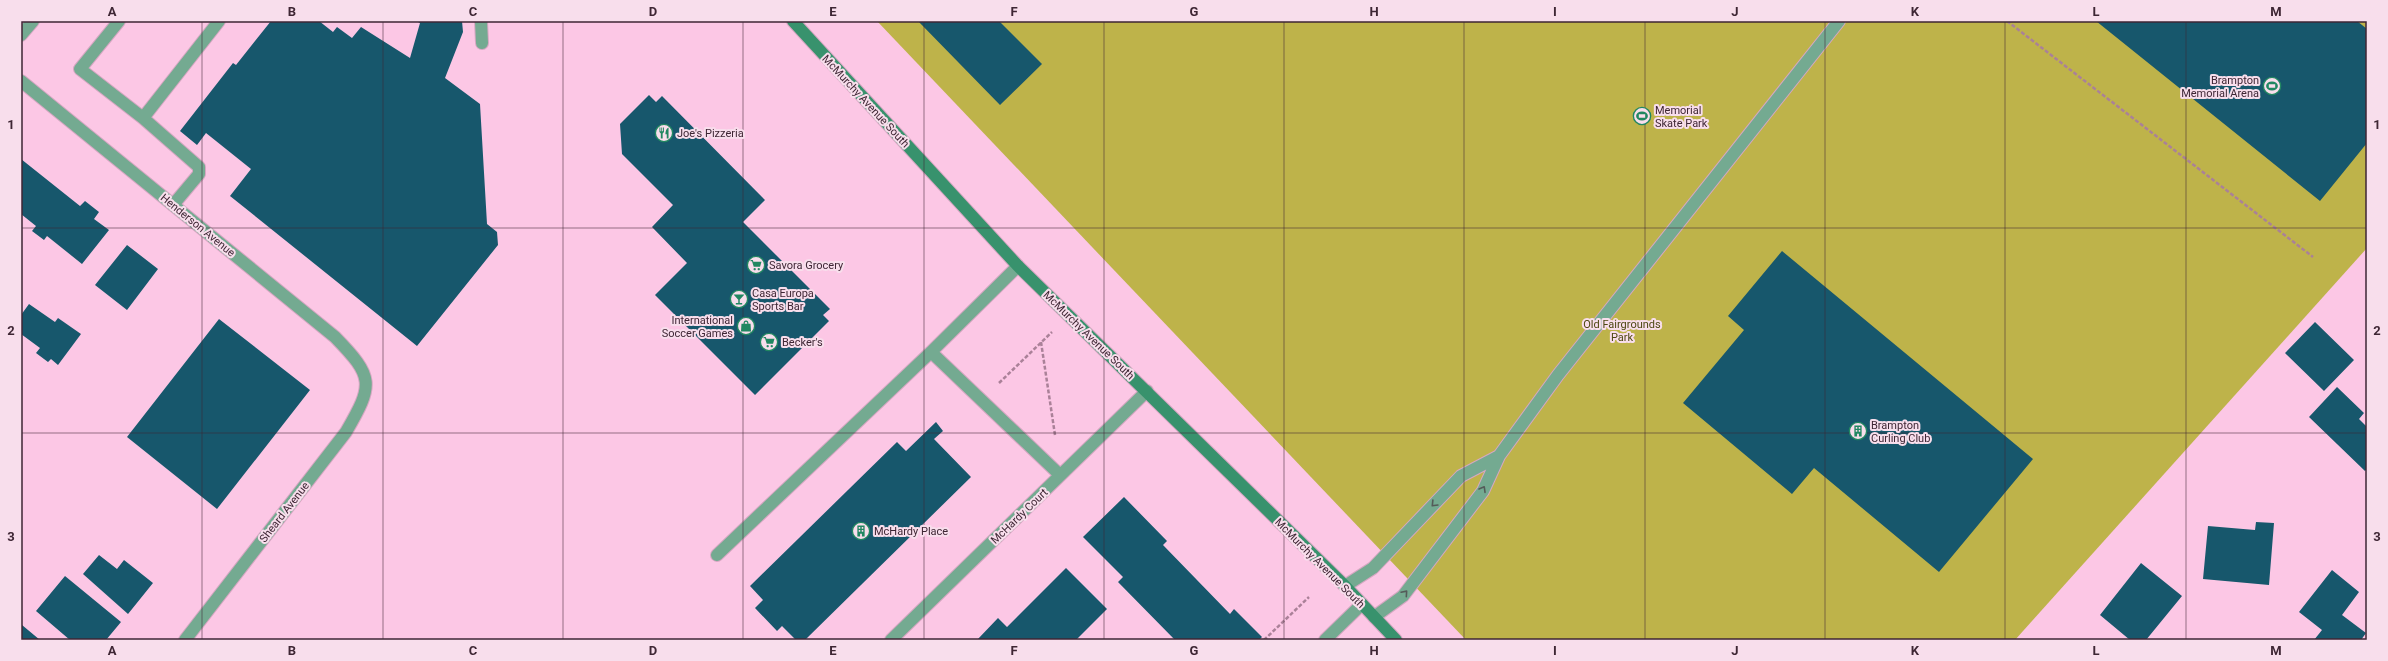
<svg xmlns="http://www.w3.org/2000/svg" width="2388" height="661" viewBox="0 0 2388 661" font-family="Roboto,sans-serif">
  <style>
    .green { fill: #beb34a }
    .building { fill: #17576c }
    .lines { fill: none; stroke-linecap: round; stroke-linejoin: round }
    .lane-casing { stroke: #d6a7c2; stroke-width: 14 }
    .street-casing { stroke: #d6a7c2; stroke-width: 14 }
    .secondary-casing { stroke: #d6a7c2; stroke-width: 14 }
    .path { stroke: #aa8198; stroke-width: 2.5; stroke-dasharray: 4 2; stroke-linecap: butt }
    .lane { stroke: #74aa91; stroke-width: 12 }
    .street { stroke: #74aa91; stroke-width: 12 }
    .secondary { stroke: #38926d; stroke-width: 12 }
    .oneway { stroke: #545b59 }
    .grid { fill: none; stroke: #3e2634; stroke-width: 1; stroke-opacity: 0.55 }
    .labels { text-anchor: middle; stroke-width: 4; stroke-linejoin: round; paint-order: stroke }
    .poi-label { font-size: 11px; fill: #3e2634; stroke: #f8deec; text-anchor: start }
    .street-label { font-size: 11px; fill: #3e2634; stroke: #f8deec }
    .park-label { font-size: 11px; fill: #4d4711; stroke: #f8deec }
    .neatline { fill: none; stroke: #3e2634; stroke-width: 1.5 }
    .grid-label { font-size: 13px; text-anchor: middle; font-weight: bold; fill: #3e2634 }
  </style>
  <rect width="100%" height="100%" fill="#fcc7e5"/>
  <!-- green -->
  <path class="green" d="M877,21h1490v227l-352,392h-549z"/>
  <!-- building -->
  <path class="building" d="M271,21h48l14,11 4,-5 15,11 9,-11 49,31 10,-35 -4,-2h46l1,11 -18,46 35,26 7,120 10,8 1,13 -81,101 -187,-150 21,-27 -45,-36 -9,12 -17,-14 53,-68 3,2z
    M918,21h81l43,43 -42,41z
    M2096,21h261l10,8v114l-47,58z
    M649,95l7,7 6,-6 103,104 -22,22 87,87 -7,6 6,6 -74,74 -100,-100 32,-32 -35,-36 21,-22 -51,-51 -2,-30z
    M21,159l59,47 5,-5 14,11 -5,7 15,11 -27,34 -35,-28 -3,4 -12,-9 4,-5 -15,-12z
    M127,245l31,24 -31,41 -32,-25z
    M1782,251l251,208 -94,113 -125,-104 -22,26 -109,-91 61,-73 -16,-14z
    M29,304l26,18 3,-4 23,16 -23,31 -7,-6 -3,3 -12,-9 4,-5 -19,-14v-19z
    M219,319l91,71 -93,119 -90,-72z
    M2315,322l39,38 -30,31 -39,-38z
    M2337,387l27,26 -5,6 8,8v42l-2,2 -56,-54z
    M936,422l7,9 -9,8 37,38 -166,163h-9l-14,-14 -5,5 -22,-23 8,-8 -13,-14 147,-144 9,9z
    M1124,497l43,44 -4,4 67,69 4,-5 28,28 -3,3h-84l-57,-58 5,-5 -40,-40z
    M2256,522l18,1 -5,62 -66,-6 5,-53 47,4z
    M99,555l18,14 7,-9 29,23 -25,31 -45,-40z
    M2141,563l41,33 -36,44h-16l-30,-25z
    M1066,568l41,41 -31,31h-99l21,-22 9,9z
    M2332,570l27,22 -17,23 24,18 -5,7h-47l8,-10 -23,-18z
    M65,576l56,46 -15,18h-36l-34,-29z
    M22,625l18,15h-19z"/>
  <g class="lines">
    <defs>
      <path id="lane" d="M119,21l-39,48 63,49 76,-97
        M481,21l1,22
        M143,118l56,49v7l-26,31
        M931,352l129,123
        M717,555l214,-203 87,-86
        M1345,586l28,-18 88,-92 38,-20
        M1374,617l29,-21 80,-105 16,-35 59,-81 281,-354
        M891,640l256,-249
        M1325,640l37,-36"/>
      <path id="street" d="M21,35l12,-14
        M21,81l314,256c39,40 39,47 11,95l-161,208"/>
      <path id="secondary" d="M793,21l225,245 327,320 51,54"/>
    </defs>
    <!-- lane casing -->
    <use href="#lane" class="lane-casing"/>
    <!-- street casing -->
    <use href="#street" class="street-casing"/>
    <!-- secondary casing -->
    <use href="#secondary" class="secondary-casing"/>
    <!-- path -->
    <path class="path" d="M2007,21l306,236
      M1041,342l14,93
      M999,383l53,-51
      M1264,640l45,-43"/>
    <!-- lane -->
    <use href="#lane" class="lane"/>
    <!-- street -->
    <use href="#street" class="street"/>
    <!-- secondary -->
    <use href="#secondary" class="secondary"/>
  </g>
  <!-- one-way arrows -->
  <defs><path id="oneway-chevron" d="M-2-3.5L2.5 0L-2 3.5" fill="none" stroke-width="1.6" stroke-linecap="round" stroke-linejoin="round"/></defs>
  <g class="oneway">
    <use href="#oneway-chevron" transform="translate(1483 489) rotate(-60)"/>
    <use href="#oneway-chevron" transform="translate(1434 504) rotate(134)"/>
    <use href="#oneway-chevron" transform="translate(1405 593) rotate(-49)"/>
  </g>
  <!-- grid -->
  <path class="grid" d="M202,21v619M383,21v619M563,21v619M743,21v619M924,21v619M1104,21v619M1284,21v619M1464,21v619M1645,21v619M1825,21v619M2005,21v619M2186,21v619M21,228h2346M21,433h2346"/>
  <!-- icons -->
  <defs>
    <symbol id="stadium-ring" viewBox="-11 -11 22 22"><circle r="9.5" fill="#f8deec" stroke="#218761" stroke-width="1.5"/><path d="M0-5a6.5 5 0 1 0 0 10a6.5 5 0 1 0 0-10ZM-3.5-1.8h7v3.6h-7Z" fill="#218761"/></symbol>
    <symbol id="restaurant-ring" viewBox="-11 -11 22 22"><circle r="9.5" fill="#f8deec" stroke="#218761" stroke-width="1.5"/><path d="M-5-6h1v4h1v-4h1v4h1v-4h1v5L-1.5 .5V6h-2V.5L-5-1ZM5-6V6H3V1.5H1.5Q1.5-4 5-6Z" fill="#218761"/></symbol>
    <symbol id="supermarket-ring" viewBox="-11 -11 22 22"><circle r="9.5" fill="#f8deec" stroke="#218761" stroke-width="1.5"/><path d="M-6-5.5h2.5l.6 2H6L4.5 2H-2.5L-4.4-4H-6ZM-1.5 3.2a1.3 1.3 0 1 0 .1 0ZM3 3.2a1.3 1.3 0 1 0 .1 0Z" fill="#218761"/></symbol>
    <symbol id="bar-ring" viewBox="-11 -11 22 22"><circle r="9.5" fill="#f8deec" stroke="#218761" stroke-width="1.5"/><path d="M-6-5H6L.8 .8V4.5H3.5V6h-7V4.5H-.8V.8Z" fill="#218761"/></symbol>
    <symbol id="shop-ring" viewBox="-11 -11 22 22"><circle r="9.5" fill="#f8deec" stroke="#218761" stroke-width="1.5"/><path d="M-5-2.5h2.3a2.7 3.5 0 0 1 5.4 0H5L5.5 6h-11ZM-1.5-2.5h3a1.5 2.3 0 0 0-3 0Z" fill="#218761"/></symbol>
    <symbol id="building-ring" viewBox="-11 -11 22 22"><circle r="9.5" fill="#f8deec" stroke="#218761" stroke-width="1.5"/><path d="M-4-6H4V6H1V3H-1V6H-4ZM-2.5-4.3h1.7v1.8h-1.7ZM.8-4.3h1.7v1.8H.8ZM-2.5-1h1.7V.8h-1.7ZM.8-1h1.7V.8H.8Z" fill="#218761"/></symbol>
  </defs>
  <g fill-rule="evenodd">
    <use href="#stadium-ring" x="2262" y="76" width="20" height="20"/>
    <use href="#stadium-ring" x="1632" y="106" width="20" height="20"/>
    <use href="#restaurant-ring" x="654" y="123" width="20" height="20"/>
    <use href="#supermarket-ring" x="746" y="255" width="20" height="20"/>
    <use href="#bar-ring" x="729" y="289" width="20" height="20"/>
    <use href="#shop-ring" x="736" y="316" width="20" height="20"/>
    <use href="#supermarket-ring" x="759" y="332" width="20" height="20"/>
    <use href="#building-ring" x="1848" y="421" width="20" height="20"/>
    <use href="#building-ring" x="851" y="521" width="20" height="20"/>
  </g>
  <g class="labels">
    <!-- poi labels -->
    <g class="poi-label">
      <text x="2259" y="84" text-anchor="end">Brampton<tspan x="2259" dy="13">Memorial Arena</tspan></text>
      <text x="1655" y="114">Memorial<tspan x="1655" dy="13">Skate Park</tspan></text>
      <text x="677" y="137">Joe's Pizzeria</text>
      <text x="769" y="269">Savora Grocery</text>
      <text x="752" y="297">Casa Europa<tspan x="752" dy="13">Sports Bar</tspan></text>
      <text x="733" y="324" text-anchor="end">International<tspan x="733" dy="13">Soccer Games</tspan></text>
      <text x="782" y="346">Becker's</text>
      <text x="1871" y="429">Brampton<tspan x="1871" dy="13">Curling Club</tspan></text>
      <text x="874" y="535">McHardy Place</text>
    </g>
    <!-- street labels -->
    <g class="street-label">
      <text transform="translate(866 101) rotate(47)" y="4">McMurchy Avenue South</text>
      <text transform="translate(198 225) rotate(39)" y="4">Henderson Avenue</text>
      <text transform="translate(1089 335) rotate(44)" y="4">McMurchy Avenue South</text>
      <text transform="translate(284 512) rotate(-52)" y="4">Sheard Avenue</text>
      <text transform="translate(1019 516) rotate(-44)" y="4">McHardy Court</text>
      <text transform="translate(1320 563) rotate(45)" y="4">McMurchy Avenue South</text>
    </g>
    <!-- park labels -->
    <g class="park-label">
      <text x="1622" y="328">Old Fairgrounds<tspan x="1622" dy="13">Park</tspan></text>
    </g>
  </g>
  <!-- border -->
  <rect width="2388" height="661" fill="none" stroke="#f8deec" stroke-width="44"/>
  <rect x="22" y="22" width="2344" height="617" class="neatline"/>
  <g class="grid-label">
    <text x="112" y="16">A</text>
    <text x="292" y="16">B</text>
    <text x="473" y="16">C</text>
    <text x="653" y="16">D</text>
    <text x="833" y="16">E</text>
    <text x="1014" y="16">F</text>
    <text x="1194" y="16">G</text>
    <text x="1374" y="16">H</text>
    <text x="1555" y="16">I</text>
    <text x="1735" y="16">J</text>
    <text x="1915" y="16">K</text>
    <text x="2096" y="16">L</text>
    <text x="2276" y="16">M</text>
    <text x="11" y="129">1</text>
    <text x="2377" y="129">1</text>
    <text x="11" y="335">2</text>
    <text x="2377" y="335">2</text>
    <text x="11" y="541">3</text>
    <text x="2377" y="541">3</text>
    <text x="112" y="655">A</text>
    <text x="292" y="655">B</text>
    <text x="473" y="655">C</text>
    <text x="653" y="655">D</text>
    <text x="833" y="655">E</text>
    <text x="1014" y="655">F</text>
    <text x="1194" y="655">G</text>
    <text x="1374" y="655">H</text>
    <text x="1555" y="655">I</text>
    <text x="1735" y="655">J</text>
    <text x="1915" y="655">K</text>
    <text x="2096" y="655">L</text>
    <text x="2276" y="655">M</text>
  </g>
</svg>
